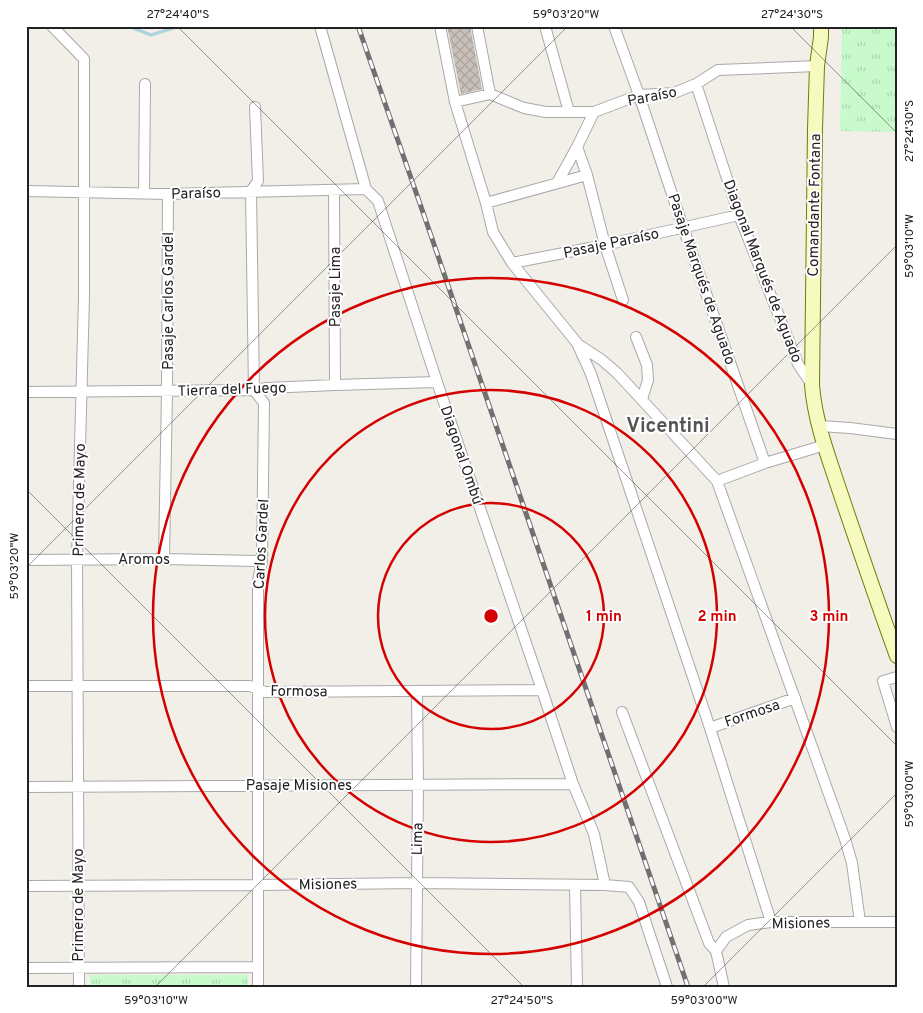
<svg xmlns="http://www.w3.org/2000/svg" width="923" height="1013" viewBox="0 0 923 1013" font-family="Overpass,sans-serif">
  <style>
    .park { fill: url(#park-tufts) }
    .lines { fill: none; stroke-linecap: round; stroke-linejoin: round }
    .stream { stroke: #aad3df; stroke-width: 3 }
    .building { fill: url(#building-cross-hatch) }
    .street-casing { stroke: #a9a9a9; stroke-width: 12 }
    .secondary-casing { stroke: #707d05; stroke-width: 16 }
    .street { stroke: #fff; stroke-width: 10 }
    .secondary { stroke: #f7fabf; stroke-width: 14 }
    .rail-casing { stroke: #707070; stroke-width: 5 }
    .rail { stroke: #fff; stroke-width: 3; stroke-dasharray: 9; stroke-linecap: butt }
    .ticks { fill: none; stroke: #222; stroke-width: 1; stroke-opacity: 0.45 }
    .ring { fill: none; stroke: #d40000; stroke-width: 2.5 }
    .labels { text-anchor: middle; stroke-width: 4; stroke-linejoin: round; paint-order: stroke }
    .street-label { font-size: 15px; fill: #222; stroke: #fff }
    .district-label { font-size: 20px; font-weight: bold; fill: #555; stroke: #fff }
    .centre { fill: #d40000; stroke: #fff; stroke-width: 2.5 }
    .ring-label { font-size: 15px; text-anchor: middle; font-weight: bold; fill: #d40000; stroke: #fff; stroke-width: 4; stroke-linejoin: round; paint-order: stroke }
    .neatline { fill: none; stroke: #222; stroke-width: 2 }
    .ticks-label { font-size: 12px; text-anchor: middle; fill: #222 }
  </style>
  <defs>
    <pattern id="park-tufts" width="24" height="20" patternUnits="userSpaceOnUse" patternTransform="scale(1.25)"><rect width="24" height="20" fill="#c8facc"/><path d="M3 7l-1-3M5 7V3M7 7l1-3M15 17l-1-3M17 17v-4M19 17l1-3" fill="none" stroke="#acd6af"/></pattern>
    <pattern id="building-cross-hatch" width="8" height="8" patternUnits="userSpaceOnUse" patternTransform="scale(1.25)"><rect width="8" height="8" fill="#c7bfb8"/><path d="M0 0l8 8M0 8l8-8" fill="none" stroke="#aba49e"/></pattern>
  </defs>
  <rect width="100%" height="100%" fill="#f2efe9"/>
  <!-- park -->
  <path class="park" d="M842,26h55v106l-57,-1z
    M90,975h158v12h-158z"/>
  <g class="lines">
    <!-- stream -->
    <path class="stream" d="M128,26l23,9 29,-9"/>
  </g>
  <!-- building -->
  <path class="building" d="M447,26h23l12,63 -21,5z"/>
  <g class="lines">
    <defs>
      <path id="street" d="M52,26l32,33v237l-7,263 2,428
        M320,26l46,163 12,12 59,181 105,308 31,94 21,50 11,51
        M440,26l15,76 31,101 7,29 19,31 65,80 14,31 119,354 61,194
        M477,26l13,68 34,14 22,4h48
        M545,26l24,86
        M614,26l25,69 44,132 82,236
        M696,84l43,131 59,149 14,21
        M455,102l35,-8
        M255,107l3,74 -7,10 3,199 10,13 -2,158 -4,20v406
        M577,147l10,28 18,70 18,55
        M557,183l20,-36 17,-35 45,-17 35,-2 22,-9 22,-14 99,-4
        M334,190l1,195
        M26,191l142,3 198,-5
        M144,193l1,-109
        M486,203l101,-28
        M512,263l93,-18 134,-30
        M636,337l11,28 1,15 -6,19
        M579,345l23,15 15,13 100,108 128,358 7,24 8,59
        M26,392l228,-2 13,-2 68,-3 102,-3
        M820,426l30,2 47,6
        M717,481l48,-18 60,-18
        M164,559l3,-168 1,-197
        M26,560l138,-1 98,2
        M897,677l-14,4 14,46
        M26,686h224l15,6 277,-2
        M622,712l87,231 7,8 8,36
        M710,728l85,-30
        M26,787l547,-3
        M575,885l2,102
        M26,886l232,-1 159,-2 188,2 24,2 10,15 28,85
        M716,951l10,-14 22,-12 23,-3h126
        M26,968l232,-1
        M416,987l2,-202 -1,-94"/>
      <path id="secondary" d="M821,26v11l-4,29 -2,63 -3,256c3,39 18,76 30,113 18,53 36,106 55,158"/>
    </defs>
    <!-- street casing -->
    <use href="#street" class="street-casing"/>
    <!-- secondary casing -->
    <use href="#secondary" class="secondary-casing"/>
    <!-- street -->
    <use href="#street" class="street"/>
    <!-- secondary -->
    <use href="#secondary" class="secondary"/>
    <defs>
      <path id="rail" d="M358,26l68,195 262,766"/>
    </defs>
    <!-- rail casing -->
    <use href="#rail" class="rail-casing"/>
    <!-- rail -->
    <use href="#rail" class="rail"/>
  </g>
  <!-- ticks -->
  <path class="ticks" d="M177,26l720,720M790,26l107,107M26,489l498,498M26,568l542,-542M155,987l742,-742M703,987l194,-194"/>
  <!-- distance rings -->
  <g class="ring">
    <circle cx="491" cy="616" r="113"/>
    <circle cx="491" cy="616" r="226"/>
    <circle cx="491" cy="616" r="338"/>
  </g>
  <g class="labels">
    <!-- street labels -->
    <g class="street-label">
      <text transform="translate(652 96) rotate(-11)" y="5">Paraíso</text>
      <text transform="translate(196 193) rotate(-2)" y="5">Paraíso</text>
      <text transform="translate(814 205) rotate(-89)" y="5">Comandante Fontana</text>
      <text transform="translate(611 243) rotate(-12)" y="5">Pasaje Paraíso</text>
      <text transform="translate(763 271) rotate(69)" y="5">Diagonal Marqués de Aguado</text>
      <text transform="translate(702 279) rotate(71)" y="5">Pasaje Marqués de Aguado</text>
      <text transform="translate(335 287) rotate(-90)" y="5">Pasaje Lima</text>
      <text transform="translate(168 301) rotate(-90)" y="5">Pasaje Carlos Gardel</text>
      <text transform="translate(232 389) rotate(-2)" y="5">Tierra del Fuego</text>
      <text transform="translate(462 455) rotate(71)" y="5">Diagonal Ombú</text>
      <text transform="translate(79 500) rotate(-89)" y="5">Primero de Mayo</text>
      <text transform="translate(261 544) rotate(-87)" y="5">Carlos Gardel</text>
      <text x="144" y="564">Aromos</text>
      <text transform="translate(299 691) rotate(1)" y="5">Formosa</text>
      <text transform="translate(752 713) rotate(-19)" y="5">Formosa</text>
      <text x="299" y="790">Pasaje Misiones</text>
      <text transform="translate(417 839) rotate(-89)" y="5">Lima</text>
      <text transform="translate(328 884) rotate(-1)" y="5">Misiones</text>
      <text transform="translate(78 905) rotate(-90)" y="5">Primero de Mayo</text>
      <text transform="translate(801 923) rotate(-1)" y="5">Misiones</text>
    </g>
    <!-- district labels -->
    <g class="district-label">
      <text x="668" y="432">Vicentini</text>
    </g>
  </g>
  <circle cx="491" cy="616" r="8" class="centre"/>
  <g class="ring-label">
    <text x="604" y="621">1 min</text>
    <text x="717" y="621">2 min</text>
    <text x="829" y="621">3 min</text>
  </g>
  <!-- border -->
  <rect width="923" height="1013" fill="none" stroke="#ffffff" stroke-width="55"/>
  <rect x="28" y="28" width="868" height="958" class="neatline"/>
  <g class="ticks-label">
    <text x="178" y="18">27°24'40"S</text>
    <text x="566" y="18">59°03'20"W</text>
    <text x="792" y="18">27°24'30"S</text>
    <text transform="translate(909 131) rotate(-90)" y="4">27°24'30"S</text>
    <text transform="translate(909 246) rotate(-90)" y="4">59°03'10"W</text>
    <text transform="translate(14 566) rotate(-90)" y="4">59°03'20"W</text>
    <text transform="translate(909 794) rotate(-90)" y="4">59°03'00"W</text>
    <text x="156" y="1004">59°03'10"W</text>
    <text x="522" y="1004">27°24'50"S</text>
    <text x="704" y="1004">59°03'00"W</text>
  </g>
</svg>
